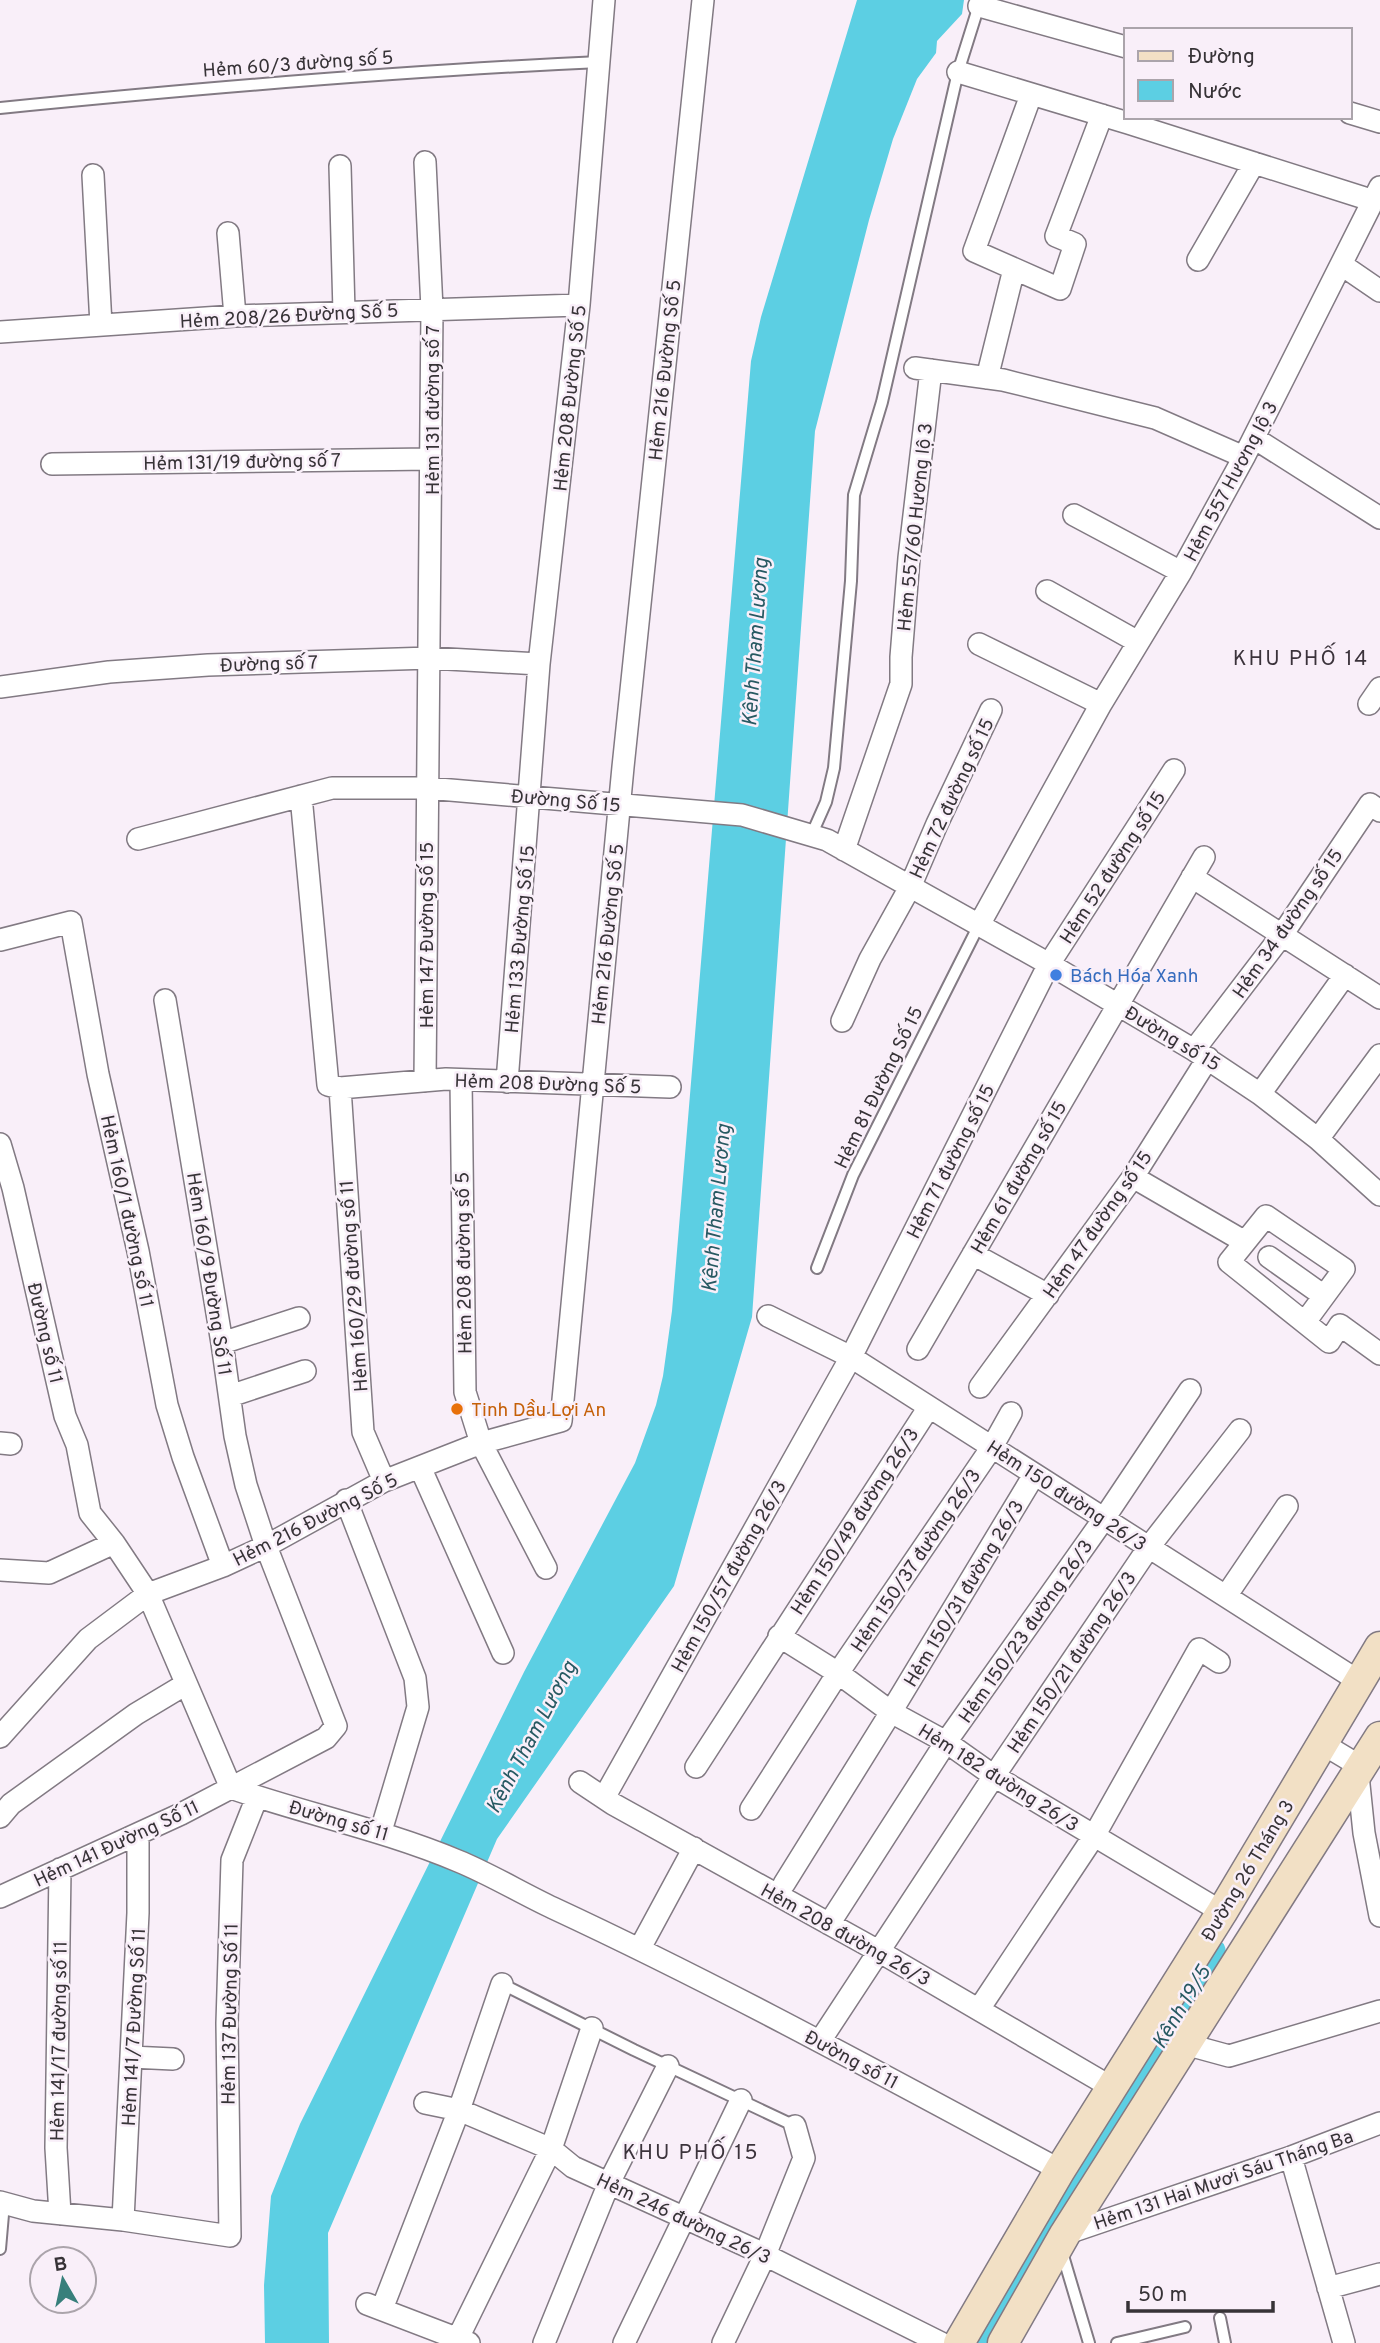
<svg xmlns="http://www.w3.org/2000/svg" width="1380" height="2343" viewBox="0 0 1380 2343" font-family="Overpass,sans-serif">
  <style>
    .water { fill: #5ccfe3 }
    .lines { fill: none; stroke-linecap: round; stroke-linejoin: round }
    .canal { stroke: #5ccfe3; stroke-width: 21 }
    .lane-casing { stroke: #827a83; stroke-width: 14 }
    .street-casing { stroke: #827a83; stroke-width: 24 }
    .secondary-casing { stroke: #827a83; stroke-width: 33 }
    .lane { stroke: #fff; stroke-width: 10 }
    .street { stroke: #fff; stroke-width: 21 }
    .secondary { stroke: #f2e0c5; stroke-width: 30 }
    .shop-dot { fill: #3f7fe0; stroke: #f9eff9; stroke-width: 2.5 }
    .food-dot { fill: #e8710a; stroke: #f9eff9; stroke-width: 2.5 }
    .labels { text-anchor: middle; stroke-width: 5; stroke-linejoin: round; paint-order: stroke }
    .street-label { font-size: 19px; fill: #373337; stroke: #f9eff9 }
    .shop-label { font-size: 19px; fill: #366cbe; stroke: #f9eff9; text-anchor: start }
    .food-label { font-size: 19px; fill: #c56008; stroke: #f9eff9; text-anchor: start }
    .water-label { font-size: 21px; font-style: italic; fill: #275962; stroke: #f9eff9 }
    .neighbourhood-label { font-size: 21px; letter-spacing: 2px; fill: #3b333b; stroke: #f9eff9 }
  </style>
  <rect width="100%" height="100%" fill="#f9eff9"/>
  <!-- water -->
  <path class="water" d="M857,0h107l-2,14 -25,27 -1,12 -19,26 -24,60 -24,81 -54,211 -63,886 -78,269 -177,253 -169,394 1,110h-64l-1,-58 7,-89 29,-72 224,-452 111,-209 21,-58 7,-29 9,-65 79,-950 10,-44z"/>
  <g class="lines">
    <!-- canal -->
    <path class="canal" d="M982,2343l233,-393"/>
    <defs>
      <path id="lane" d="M0,108c200,-20 399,-37 600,-46
        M811,836l15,-34 8,-34 17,-187 3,-86 28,-93 76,-330 22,-70
        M817,1268l36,-93 126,-250
        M502,1984l132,66 161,76
        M0,2249l4,-46
        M1061,2249l28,94
        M1220,2318l5,25
        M1117,2343l68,-16"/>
      <path id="street" d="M979,6l147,41
        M958,72l170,51 246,78
        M1031,95l-57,156 86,38 15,-45 -19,-8 46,-121
        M1350,113l30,9
        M340,166l4,146
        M93,175l8,150
        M228,233l7,83
        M1198,260l56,-97
        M1342,265l38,26
        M0,332l235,-16 344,-11
        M915,368l88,12 152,38 89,39
        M987,378l27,-109
        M1254,438l126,80
        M52,464l379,-5
        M1074,515l107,57
        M1047,591l91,51
        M979,644l122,60
        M0,687l109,-15 99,-7 222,-7 109,6
        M1369,704l11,-16
        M301,796l27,289 12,3 106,-9 224,8
        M138,839l194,-51h95l315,27 85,25 222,124 145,86 66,44 58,45 62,56
        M844,850l57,-166v-27l8,-99 22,-188
        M1192,877l188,121
        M979,925l122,-221 80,-132 63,-115 136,-270
        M0,940l71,-18 27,152 40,177 29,154 16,52 40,109
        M842,1021l28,-62 40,-72 27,-63 54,-114
        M1194,1050l88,-115 88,-131 10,7
        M461,1080l4,312 16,51 65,125
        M425,1081l7,-772 -7,-147
        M507,1082l32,-418 40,-359 25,-305
        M340,1088l23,344 21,49
        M1260,1094l85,-119
        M1318,1139l62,-84
        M0,1144l13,44 52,228 12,29 13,68 24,30 34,51 83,194c75,26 153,42 227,73 32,13 63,32 95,47 172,80 339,172 507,262
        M1133,1177l112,65
        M973,1254l75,41
        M1269,1257l55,39
        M768,1316l83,41 509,325
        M1305,1322l39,-53 -78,-53 -37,46 100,80 11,-17 40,29
        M222,1343l77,-25
        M918,1349l286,-492
        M980,1387l153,-210 75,-119
        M230,1396l75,-25
        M0,1443l11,1
        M420,1467l83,186
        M346,1500l69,178 3,29 -37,124
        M0,1570l49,3 65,-30
        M1226,1596l61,-90
        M779,1636l59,37 53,39 55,30 48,34 228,136
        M0,1737l88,-98 60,-45 75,-28 43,-20 118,-65 97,-38 80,-22 62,-654 80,-767
        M1323,1744l30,18 5,13 6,58 16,83
        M696,1767l233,-360
        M580,1782l33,22 267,148 231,135
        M605,1796l246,-439 198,-393 125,-194
        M751,1809l87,-136 154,-226 19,-34
        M0,1817l11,-13 125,-90 50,-30
        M60,1869l-4,279 4,66
        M784,1884l107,-172 143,-237
        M0,1897l181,-83 145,-76 10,-12 -70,-180 -20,-61 -11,-49 -13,-93 -57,-343
        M829,1924l117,-182 157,-222 87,-130
        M640,1948l54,-100
        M979,2009l115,-173 105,-187 20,13
        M820,2041l174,-265 155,-229 91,-117
        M1185,2044l44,12 151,-45
        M131,2057l42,2
        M425,2103l34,7 92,39 22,18 180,82 188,94
        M1291,2157l53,186
        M0,2202l33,9 90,9 107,16 -3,-213 5,-163 25,-63
        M123,2220l15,-307v-79
        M1065,2234l226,-77 89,-34
        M1328,2288l52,-14
        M367,2304l102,39
        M382,2309l77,-199 43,-126
        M458,2338l93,-189 41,-121
        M544,2343l65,-160 59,-117
        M624,2343l117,-243
        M723,2343l42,-88 39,-97 -9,-32"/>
      <path id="secondary" d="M959,2343l101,-173 162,-258 158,-265
        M1003,2343l62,-109 315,-497"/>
    </defs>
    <!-- lane casing -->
    <use href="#lane" class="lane-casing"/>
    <!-- street casing -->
    <use href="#street" class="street-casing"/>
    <!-- secondary casing -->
    <use href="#secondary" class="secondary-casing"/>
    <!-- lane -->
    <use href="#lane" class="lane"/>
    <!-- street -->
    <use href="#street" class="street"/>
    <!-- secondary -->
    <use href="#secondary" class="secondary"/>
  </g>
  <!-- markers -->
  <circle class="shop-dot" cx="1056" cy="975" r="7"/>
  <circle class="food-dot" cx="457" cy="1409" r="7"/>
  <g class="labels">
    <!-- street labels -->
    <g class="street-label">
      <text transform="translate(298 63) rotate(-4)" y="7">Hẻm 60/3 đường số 5</text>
      <text transform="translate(289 315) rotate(-3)" y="7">Hẻm 208/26 Đường Số 5</text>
      <text transform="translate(664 370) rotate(-84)" y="7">Hẻm 216 Đường Số 5</text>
      <text transform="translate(569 398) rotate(-84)" y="7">Hẻm 208 Đường Số 5</text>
      <text transform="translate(432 410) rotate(-90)" y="7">Hẻm 131 đường số 7</text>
      <text transform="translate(242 461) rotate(-1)" y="7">Hẻm 131/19 đường số 7</text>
      <text transform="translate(1230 481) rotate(-62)" y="7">Hẻm 557 Hương lộ 3</text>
      <text transform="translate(914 527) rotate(-84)" y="7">Hẻm 557/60 Hương lộ 3</text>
      <text transform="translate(269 663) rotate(-2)" y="7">Đường số 7</text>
      <text transform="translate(951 798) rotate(-65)" y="7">Hẻm 72 đường số 15</text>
      <text transform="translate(566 800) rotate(5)" y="7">Đường Số 15</text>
      <text transform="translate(1112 867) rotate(-57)" y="7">Hẻm 52 đường số 15</text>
      <text transform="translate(1287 923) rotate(-55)" y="7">Hẻm 34 đường số 15</text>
      <text transform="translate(607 934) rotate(-84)" y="7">Hẻm 216 Đường Số 5</text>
      <text transform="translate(426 935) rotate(-90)" y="7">Hẻm 147 Đường Số 15</text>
      <text transform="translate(519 939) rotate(-85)" y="7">Hẻm 133 Đường Số 15</text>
      <text transform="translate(1173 1038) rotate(31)" y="7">Đường số 15</text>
      <text transform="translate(548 1083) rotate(2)" y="7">Hẻm 208 Đường Số 5</text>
      <text transform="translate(878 1087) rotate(-64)" y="7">Hẻm 81 Đường Số 15</text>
      <text transform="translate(950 1161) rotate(-63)" y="7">Hẻm 71 đường số 15</text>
      <text transform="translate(1018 1177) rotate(-60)" y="7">Hẻm 61 đường số 15</text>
      <text transform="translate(128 1211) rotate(78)" y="7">Hẻm 160/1 đường số 11</text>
      <text transform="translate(1097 1224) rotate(-55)" y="7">Hẻm 47 đường số 15</text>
      <text transform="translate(463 1263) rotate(-91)" y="7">Hẻm 208 đường số 5</text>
      <text transform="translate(210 1274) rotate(81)" y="7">Hẻm 160/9 Đường Số 11</text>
      <text transform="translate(353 1286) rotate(-94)" y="7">Hẻm 160/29 đường số 11</text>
      <text transform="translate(46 1333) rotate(77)" y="7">Đường số 11</text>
      <text transform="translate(1067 1495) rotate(33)" y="7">Hẻm 150 đường 26/3</text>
      <text transform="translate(315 1519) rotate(-27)" y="7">Hẻm 216 Đường Số 5</text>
      <text transform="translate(854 1521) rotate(-57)" y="7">Hẻm 150/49 đường 26/3</text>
      <text transform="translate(915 1560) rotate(-56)" y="7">Hẻm 150/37 đường 26/3</text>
      <text transform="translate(728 1576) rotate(-61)" y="7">Hẻm 150/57 đường 26/3</text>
      <text transform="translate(963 1593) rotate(-59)" y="7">Hẻm 150/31 đường 26/3</text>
      <text transform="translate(1025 1631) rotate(-55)" y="7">Hẻm 150/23 đường 26/3</text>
      <text transform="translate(1071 1662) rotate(-56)" y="7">Hẻm 150/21 đường 26/3</text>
      <text transform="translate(999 1777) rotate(32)" y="7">Hẻm 182 đường 26/3</text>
      <text transform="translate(339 1820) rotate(16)" y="7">Đường số 11</text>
      <text transform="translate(116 1843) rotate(-25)" y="7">Hẻm 141 Đường Số 11</text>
      <text transform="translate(1247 1870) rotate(-59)" y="7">Đường 26 Tháng 3</text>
      <text transform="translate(846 1934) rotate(29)" y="7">Hẻm 208 đường 26/3</text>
      <text transform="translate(229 2014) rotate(-89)" y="7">Hẻm 137 Đường Số 11</text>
      <text transform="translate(133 2027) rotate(-87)" y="7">Hẻm 141/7 Đường Số 11</text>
      <text transform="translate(58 2041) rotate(-89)" y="7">Hẻm 141/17 đường số 11</text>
      <text transform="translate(852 2059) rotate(28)" y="7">Đường số 11</text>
      <text transform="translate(1223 2179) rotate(-19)" y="7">Hẻm 131 Hai Mươi Sáu Tháng Ba</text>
      <text transform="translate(684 2218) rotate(25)" y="7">Hẻm 246 đường 26/3</text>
    </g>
    <!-- shop labels -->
    <g class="shop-label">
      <text x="1070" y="982">Bách Hóa Xanh</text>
    </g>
    <!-- food labels -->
    <g class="food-label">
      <text x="471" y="1416">Tinh Dầu Lợi An</text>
    </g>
    <!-- water labels -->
    <g class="water-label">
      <text transform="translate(755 642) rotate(-86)" y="7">Kênh Tham Lương</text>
      <text transform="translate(716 1208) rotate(-85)" y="7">Kênh Tham Lương</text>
      <text transform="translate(531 1737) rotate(-62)" y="7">Kênh Tham Lương</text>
      <text transform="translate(1181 2007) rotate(-59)" y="7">Kênh 19/5</text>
    </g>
    <!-- neighbourhood labels -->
    <g class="neighbourhood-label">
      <text x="1301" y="665">KHU PHỐ 14</text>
      <text x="691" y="2159">KHU PHỐ 15</text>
    </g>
  </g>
  <!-- legend -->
  <rect x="1124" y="28" width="228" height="91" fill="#f9eff9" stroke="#aba4ab" stroke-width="2"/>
  <rect x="1138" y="51" width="35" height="10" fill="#f2e0c5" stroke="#aba4ab" stroke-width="2"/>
  <text x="1188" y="63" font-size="21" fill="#373337">Đường</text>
  <rect x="1138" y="80" width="35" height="21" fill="#5ccfe3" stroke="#aba4ab" stroke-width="2"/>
  <text x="1188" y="98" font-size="21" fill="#373337">Nước</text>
  <!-- north arrow -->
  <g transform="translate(63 2280) rotate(351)"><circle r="33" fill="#f9eff9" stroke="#aba4ab" stroke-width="2"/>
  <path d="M0-5L12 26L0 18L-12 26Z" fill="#377f7b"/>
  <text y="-10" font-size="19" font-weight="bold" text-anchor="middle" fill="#373337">B</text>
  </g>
  <!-- scale -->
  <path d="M1128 2301v10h145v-10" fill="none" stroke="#373337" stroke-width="3.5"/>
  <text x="1138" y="2301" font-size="21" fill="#373337" stroke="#f9eff9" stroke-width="5" paint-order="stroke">50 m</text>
</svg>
